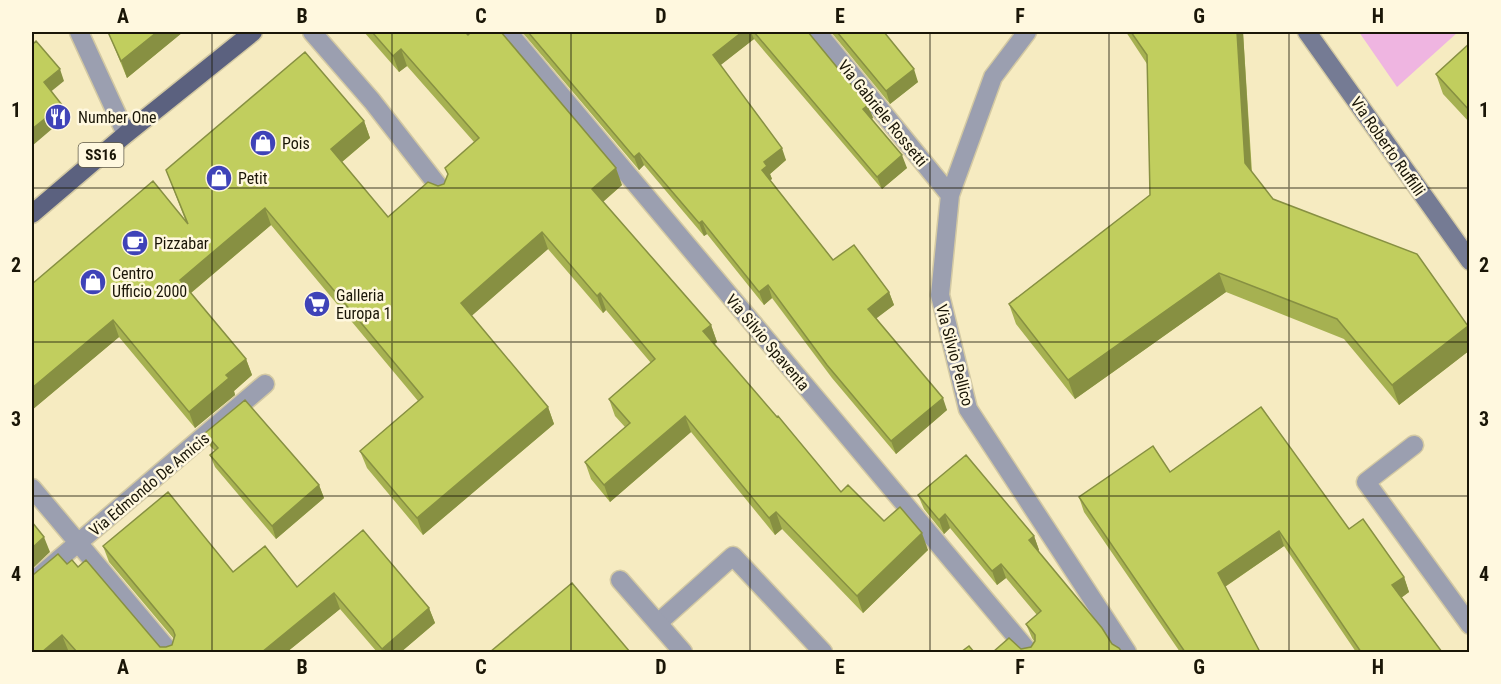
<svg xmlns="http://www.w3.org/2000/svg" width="1501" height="684" viewBox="0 0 1501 684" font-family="'Roboto Condensed',sans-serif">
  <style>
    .green { fill: #efb5e1 }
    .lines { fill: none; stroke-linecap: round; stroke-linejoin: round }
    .lane-casing { stroke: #d3c9a3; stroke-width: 21 }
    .street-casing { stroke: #d3c9a3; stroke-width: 21 }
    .secondary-casing { stroke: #d3c9a3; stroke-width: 21 }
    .primary-casing { stroke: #d3c9a3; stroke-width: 21 }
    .lane { stroke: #9b9fb0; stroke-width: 18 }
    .street { stroke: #9b9fb0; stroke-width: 18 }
    .secondary { stroke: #757b94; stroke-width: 18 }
    .primary { stroke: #5b617f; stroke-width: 18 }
    .wall { fill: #a6b151 }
    .shaded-wall { fill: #879042 }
    .building { fill: #c1ce5e; stroke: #879042; stroke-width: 1.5 }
    .grid { fill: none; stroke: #1a1607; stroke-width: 1.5; stroke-opacity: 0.55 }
    .labels { text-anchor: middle; stroke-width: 5; stroke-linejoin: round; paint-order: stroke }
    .shield { fill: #fff8df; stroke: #5f5a48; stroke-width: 1.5 }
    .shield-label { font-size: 15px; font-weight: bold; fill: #1a1607 }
    .street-label { font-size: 16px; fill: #1a1607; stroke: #fff8df }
    .poi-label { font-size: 16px; fill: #1a1607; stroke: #fff8df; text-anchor: start }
    .neatline { fill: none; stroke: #1a1607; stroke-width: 2 }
    .grid-label { font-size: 20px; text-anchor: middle; font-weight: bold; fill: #1a1607 }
  </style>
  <rect width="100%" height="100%" fill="#f6ebc1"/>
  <!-- green -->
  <path class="green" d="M1359,32h99l-61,55z"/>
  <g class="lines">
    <defs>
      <path id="lane" d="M312,32l60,69 71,91
        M1414,445l-48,37 104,143
        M658,623l75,-67 90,96"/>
      <path id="street" d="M79,32l47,102
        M508,32l521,620
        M817,32l133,163
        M1027,32l-34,45 -43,118 -10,100 28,114 159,243
        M32,488l138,164
        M620,580l63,72
        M32,582l233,-198"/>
      <path id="secondary" d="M1307,32l163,229"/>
      <path id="primary" d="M32,214l94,-80 127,-102"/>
    </defs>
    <!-- lane casing -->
    <use href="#lane" class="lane-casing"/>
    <!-- street casing -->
    <use href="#street" class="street-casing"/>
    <!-- secondary casing -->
    <use href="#secondary" class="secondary-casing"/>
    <!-- primary casing -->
    <use href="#primary" class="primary-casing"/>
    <!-- lane -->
    <use href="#lane" class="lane"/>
    <!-- street -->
    <use href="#street" class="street"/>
    <!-- secondary -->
    <use href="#secondary" class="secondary"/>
    <!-- primary -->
    <use href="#primary" class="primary"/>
  </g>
  <!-- wall -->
  <path class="wall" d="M108,32h75l-56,46z
    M364,32h101l157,153 -19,17 108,123 6,17 -3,2 127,148 87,58 -65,63 -81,-84 -7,6 -84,-103 -81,70 -19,-23 -6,-17 40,-35 -10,-11 -6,-17 42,-36 -45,-53 -3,3 -55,-64 -77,67 77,91 6,17 -131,111 -56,-67 -7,-17 58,-50 -147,-176 -80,68 55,66 6,16 -18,16 1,4 -40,33 -76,-91 -87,73v-126l154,-62 -20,-52 198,-49 6,17 -28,24 46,55 50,-31 6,-2 30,-42 -67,-76 -8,6z
    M522,32h286l60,73 5,13 -2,1 36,49 -25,21 -128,-150 -34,26 66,95 -16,14 2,5 -2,1 63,80 56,32 5,13 -18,13 71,92 -51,44 -64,-76 -60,-80 -8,7 -57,-71 -3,2 -60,-71 -5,5z
    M831,32h53l34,50 -28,22z
    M1126,32h117l9,140 21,27 195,127 2,3v21l-71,55 -55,-66 -118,-47 -151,107 -59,-75 -7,-20 141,-109 -3,-131z
    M1470,43v80l-27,-29 -7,-20z
    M205,433l114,52 5,13 -48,41 -61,-72 -5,-12 5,-4 -5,-5z
    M1170,472l234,105 5,15 -8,6 41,54h-86l-72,-106 -59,41 35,65h-80l-96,-140 -5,-15z
    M918,495l116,41 5,14 -1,1 74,93 -91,5 10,-2 3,-6 -2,-3 -6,-14 11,-9 -31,-37 -9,7 -47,-57 -6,6 -20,-25z
    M103,546l130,26 64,15 132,21 6,15 -34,29h-24l-37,-43 -53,43h-217l-2,-2 -2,2h-34l35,-88 11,3 82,80h6l6,-2 2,-6 -65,-77z"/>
  <!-- shaded-wall -->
  <path class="shaded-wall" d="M157,32h26l-56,46 -6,-17z
    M742,32h9l3,7 -37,29 -4,-13z
    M1237,32h6l9,151 -7,-20z
    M401,49l6,17 -8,6 -6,-16z
    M60,69l4,12 -16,13 -4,-12z
    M914,69l4,13 -28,22 -4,-13z
    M62,105l4,12 -34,29v-17z
    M868,105l5,13 -6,4 -4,-13z
    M364,121l6,17 -33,28 -6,-17z
    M782,148l4,12 -16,14 2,5 -6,4 -4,-13 2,-8z
    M639,153l5,12 -5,5 -5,-13z
    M902,155l5,13 -25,21 -5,-12z
    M616,168l6,17 -24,21 -6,-17z
    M265,208l6,17 -85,72 -6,-17z
    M702,221l5,13 -3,2 -5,-13z
    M542,232l6,17 -81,71 -6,-17z
    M1219,273l7,19 -151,107 -7,-19z
    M768,285l4,13 -8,7 -5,-13z
    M889,292l5,13 -21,16 -5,-12z
    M600,293l6,17 -3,3 -6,-17z
    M113,320l6,17 -87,73v-22z
    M711,325l6,17 -7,6 -7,-17z
    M1468,326l2,3v21l-71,55 -7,-20z
    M246,359l6,16 -18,16 1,4 -40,33 -6,-16 37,-37z
    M943,398l4,12 -51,44 -5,-13z
    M548,407l6,17 -131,111 -6,-17z
    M685,416l6,16 -81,70 -6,-17z
    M319,485l5,13 -48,41 -4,-13z
    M776,512l6,17 -7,6 -6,-17z
    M945,514l5,14 -6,6 -5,-14z
    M1279,531l5,15 -61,42 -5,-15z
    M922,533l6,17 -65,63 -6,-17z
    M1034,536l5,14 -5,5 -5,-15z
    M44,537l6,15 -18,17v-21z
    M1001,564l5,14 -9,7 -5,-14z
    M1404,577l5,15 -11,8 -6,-15z
    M334,593l6,16 -53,43h-25z
    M429,608l6,15 -34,29h-18l-1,-3z
    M62,635l6,15 -2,2h-24z"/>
  <!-- building -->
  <path class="building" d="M108,32h49l-36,29z
    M372,32h93l3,3 3,-3h30l115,136 -24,21 119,136 -8,6 74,86 1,-1 63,76 7,-7 36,36 16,-14 22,26 -65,63 -81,-84 -7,6 -84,-102 -81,69 -19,-23 45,-39 -21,-24 46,-40 -55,-66 -3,3 -55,-64 -81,71 87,104 -131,111 -57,-67 63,-54 -158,-189 -85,72 66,79 -20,16 3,3 -40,34 -76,-92 -81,68v-104l121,-103 35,43 -22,-54 139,-118 59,69 -33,28 57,68 40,-35 10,4 6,-2 4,-10 -3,-6 34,-30 -78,-89 -8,7z
    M528,32h214l-29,23 69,93 -18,14 3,4 -5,4 71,90 21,-15 35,47 -21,17 75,89 -52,43 -64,-76 -59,-80 -9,7 -57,-71 -3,2 -60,-70 -5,4z
    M754,32h54l60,73 -5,4 39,46 -25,22z
    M837,32h47l30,37 -28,22z
    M1131,32h106l8,131 28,36 144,55 51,72 -76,59 -55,-66 -118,-46 -151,107 -59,-76 141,-109 -3,-140z
    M36,41l24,28 -16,13 18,23 -30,24v-84z
    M1470,43v68l-34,-37z
    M245,400l74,85 -47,41 -62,-71 8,-7 -13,-15z
    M1261,407l88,122 14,-10 41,58 -12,8 50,67h-81l-82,-121 -61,42 42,79h-75l-106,-155 74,-51 17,26z
    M966,455l68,81 -5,4 73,88 10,16 7,4 3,4h-129l16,-14 12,11 10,-2 4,-6v-6l-9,-11 15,-13 -40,-47 -9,7 -47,-57 -6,6 -21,-25z
    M168,492l65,80 32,-26 32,41 66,-57 66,78 -47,41 -48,-56 -72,59h-185l-15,-17 -20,17h-10v-76l1,-1 25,-21 9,10 5,-4 6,7 8,-7 74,87h6l6,-2 3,-10 -2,-5 -70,-84z
    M32,522l12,15 -12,11z
    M572,583l58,69h-140z
    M969,646l5,6h-13z"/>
  <!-- grid -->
  <path class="grid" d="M212,32v620M392,32v620M571,32v620M750,32v620M930,32v620M1109,32v620M1289,32v620M32,188h1438M32,342h1438M32,496h1438"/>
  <!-- icons -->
  <defs>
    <symbol id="restaurant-disc" viewBox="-11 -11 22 22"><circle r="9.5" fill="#3f43b8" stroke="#fff8df"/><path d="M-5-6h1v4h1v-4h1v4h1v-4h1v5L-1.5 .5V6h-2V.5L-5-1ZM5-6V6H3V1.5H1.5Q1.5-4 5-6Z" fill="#fff"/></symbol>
    <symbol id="shop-disc" viewBox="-11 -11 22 22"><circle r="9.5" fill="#3f43b8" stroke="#fff8df"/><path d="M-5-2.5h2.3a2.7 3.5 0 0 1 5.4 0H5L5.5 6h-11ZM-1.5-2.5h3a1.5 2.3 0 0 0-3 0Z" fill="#fff"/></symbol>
    <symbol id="cafe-disc" viewBox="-11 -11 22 22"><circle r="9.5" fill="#3f43b8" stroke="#fff8df"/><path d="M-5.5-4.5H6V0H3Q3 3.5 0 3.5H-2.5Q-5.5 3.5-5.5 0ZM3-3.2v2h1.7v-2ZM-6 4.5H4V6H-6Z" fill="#fff"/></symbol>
    <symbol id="supermarket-disc" viewBox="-11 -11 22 22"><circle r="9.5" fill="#3f43b8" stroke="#fff8df"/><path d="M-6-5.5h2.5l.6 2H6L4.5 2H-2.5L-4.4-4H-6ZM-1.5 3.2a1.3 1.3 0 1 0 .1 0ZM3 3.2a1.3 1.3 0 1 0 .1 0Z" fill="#fff"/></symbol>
  </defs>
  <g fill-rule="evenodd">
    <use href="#restaurant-disc" x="43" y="102" width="30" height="30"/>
    <use href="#shop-disc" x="248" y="128" width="30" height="30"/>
    <use href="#shop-disc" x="204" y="163" width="30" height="30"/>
    <use href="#cafe-disc" x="120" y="228" width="30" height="30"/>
    <use href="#shop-disc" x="78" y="267" width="30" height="30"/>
    <use href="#supermarket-disc" x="302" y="289" width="30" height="30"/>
  </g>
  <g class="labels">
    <!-- shield labels -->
    <rect class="shield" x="78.5" y="143" width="45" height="24" rx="4.5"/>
    <g class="shield-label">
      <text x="101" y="160">SS16</text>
    </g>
    <!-- street labels -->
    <g class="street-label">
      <text transform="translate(883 113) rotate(51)" y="6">Via Gabriele Rossetti</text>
      <text transform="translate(1388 146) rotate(55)" y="6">Via Roberto Ruffilli</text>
      <text transform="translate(768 342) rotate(50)" y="6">Via Silvio Spaventa</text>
      <text transform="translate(955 355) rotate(75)" y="6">Via Silvio Pellico</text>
      <text transform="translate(149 484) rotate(-40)" y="6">Via Edmondo De Amicis</text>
    </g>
    <!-- poi labels -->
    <g class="poi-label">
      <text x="78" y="123">Number One</text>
      <text x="282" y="149">Pois</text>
      <text x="238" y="184">Petit</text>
      <text x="154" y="249">Pizzabar</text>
      <text x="112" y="279">Centro<tspan x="112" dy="18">Ufficio 2000</tspan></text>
      <text x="336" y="301">Galleria<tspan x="336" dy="18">Europa 1</tspan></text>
    </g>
  </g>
  <!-- border -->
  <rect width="1501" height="684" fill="none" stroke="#fff8df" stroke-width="66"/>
  <rect x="33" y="33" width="1435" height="618" class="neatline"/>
  <g class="grid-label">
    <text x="123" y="23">A</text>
    <text x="302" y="23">B</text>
    <text x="481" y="23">C</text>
    <text x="661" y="23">D</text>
    <text x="840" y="23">E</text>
    <text x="1020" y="23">F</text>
    <text x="1199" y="23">G</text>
    <text x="1378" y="23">H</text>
    <text x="16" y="117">1</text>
    <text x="1484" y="117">1</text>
    <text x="16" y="272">2</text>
    <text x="1484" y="272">2</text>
    <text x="16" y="426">3</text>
    <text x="1484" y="426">3</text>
    <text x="16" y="581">4</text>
    <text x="1484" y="581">4</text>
    <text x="123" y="674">A</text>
    <text x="302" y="674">B</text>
    <text x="481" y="674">C</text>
    <text x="661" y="674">D</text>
    <text x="840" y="674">E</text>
    <text x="1020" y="674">F</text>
    <text x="1199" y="674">G</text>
    <text x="1378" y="674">H</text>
  </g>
</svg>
